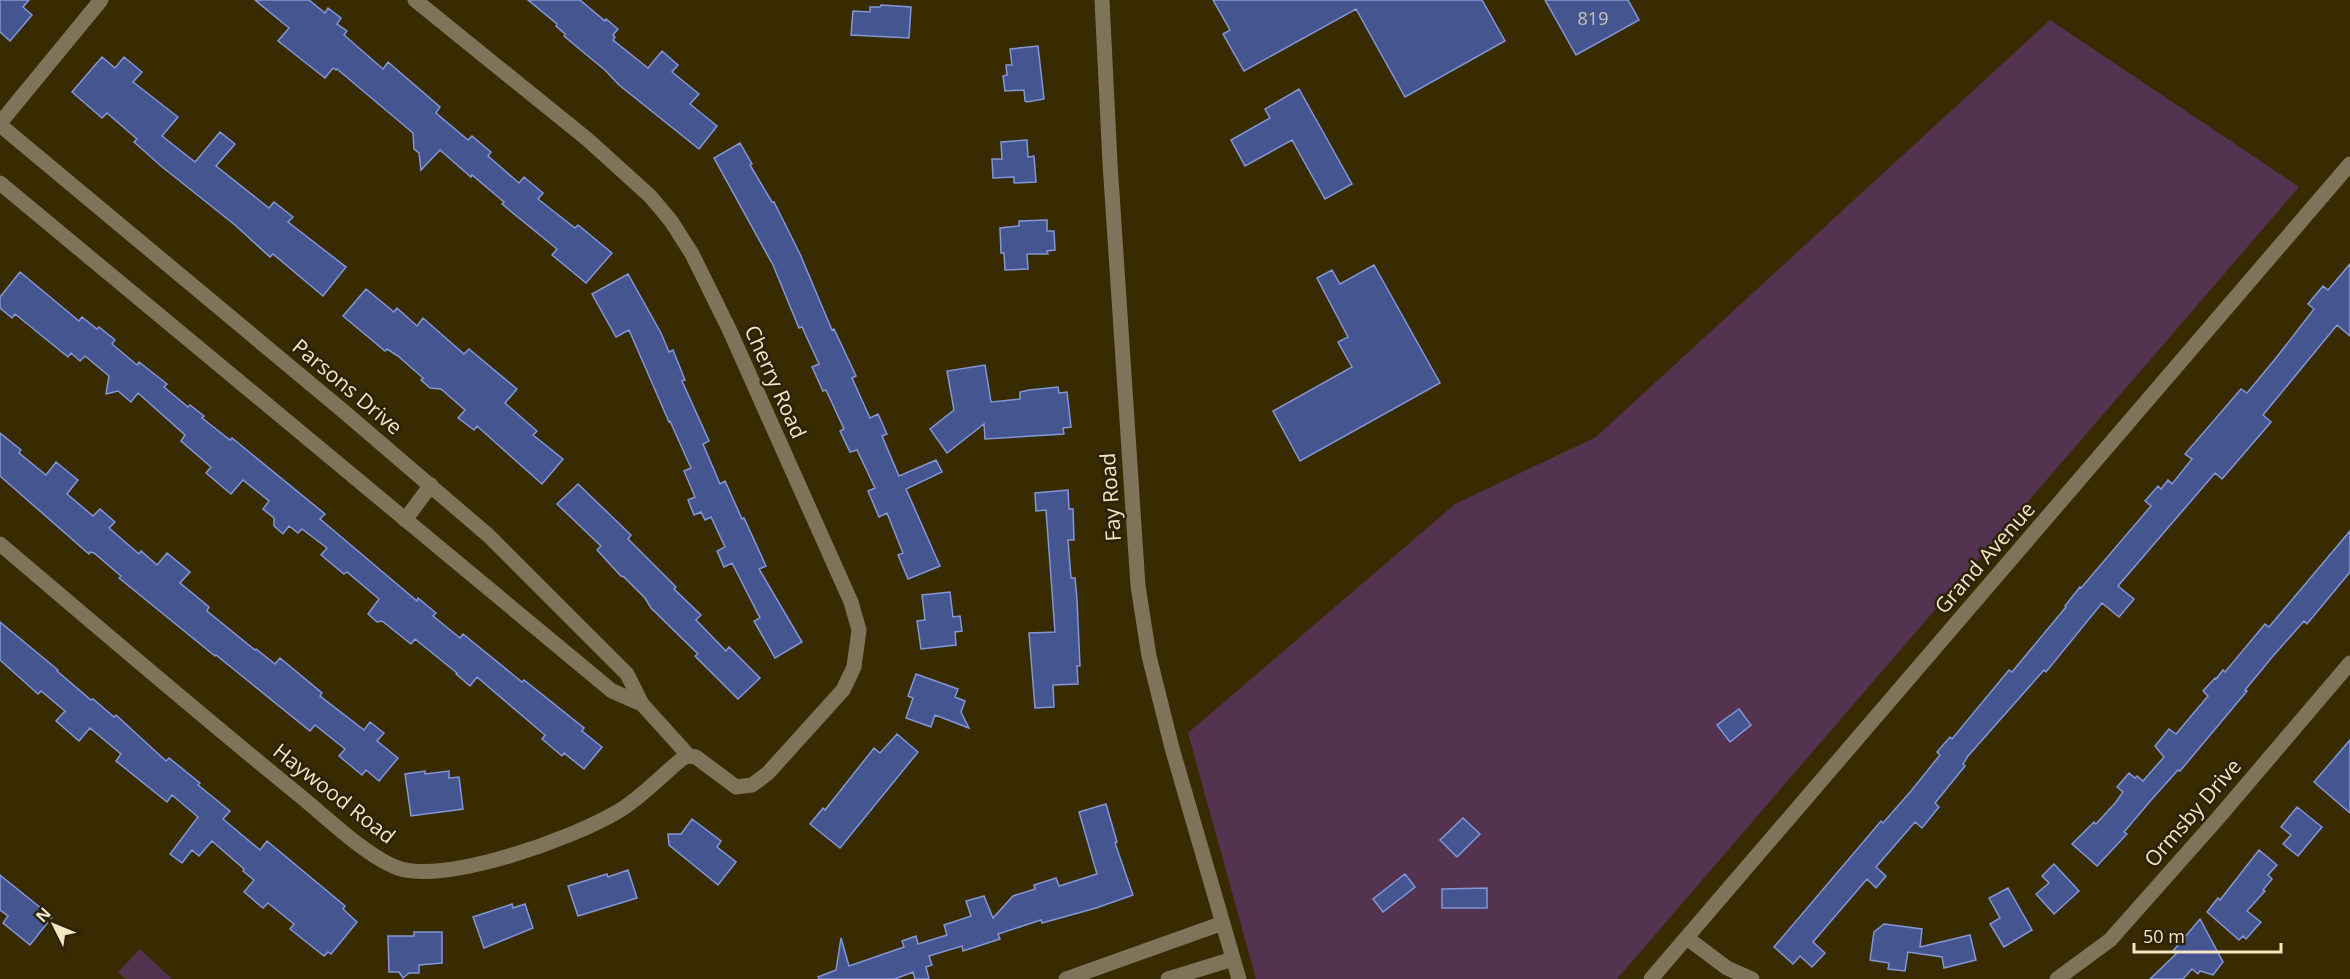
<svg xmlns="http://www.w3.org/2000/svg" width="2350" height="979" viewBox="0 0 2350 979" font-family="'Open Sans',sans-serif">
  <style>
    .green { fill: #533350 }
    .building { fill: #455590; stroke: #8396d7; stroke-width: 1.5 }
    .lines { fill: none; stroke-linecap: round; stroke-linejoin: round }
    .minor { stroke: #7e7459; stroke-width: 15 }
    .labels { text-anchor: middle; stroke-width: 5; stroke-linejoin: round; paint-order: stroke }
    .number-label { font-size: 18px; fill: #c8c2b6 }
    .street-label { font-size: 21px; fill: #f3e6c2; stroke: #2a220a }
  </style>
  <rect width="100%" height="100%" fill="#382b01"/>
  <!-- green -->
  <path class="green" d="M2050,20l249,167 -682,792h-361l-68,-246 267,-229 141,-67z
    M140,949l32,30h-46l-8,-7z"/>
  <!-- building -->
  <path class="building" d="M0,0h29l-6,7 9,8 -22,26 -10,-9z
    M255,0h54l16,13 3,-5 13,10 -4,6 10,7 -3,4 39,34 5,-7 52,45 -4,6 32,27 4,-4 19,16 -3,4 31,27 5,-6 19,16 -5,6 37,29 3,-3 34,28 -26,30 -34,-28 5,-6 -55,-45 2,-2 -32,-27 -1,2 -31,-27 -19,20 -2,-17 -5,-4 -1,-16 -76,-64 -1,1 -3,-2 -8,10 -47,-37 11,-13z
    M528,0h52l25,21 1,-2 12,10 -5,6 2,2 -2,3 35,28 14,-17 16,14 -6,7 27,22 -9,10 27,22 -18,23 -80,-64 -13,-14 -42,-35 1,-2 -9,-8 1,-2z
    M1213,0h269l23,41 -100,56 -49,-88 -112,62 -21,-37 7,-4z
    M1545,0h83l11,20 -63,35z
    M881,5l30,2 -2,31 -58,-3 2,-24 17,1v-5h10z
    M1038,46l6,53 -17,3 -2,-1 -1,-11 -19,1 -2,-15 4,-1 -1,-10h6l-2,-16z
    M102,57l13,11 9,-11 18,15 -9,10 45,35 -16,19 33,26 25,-30 15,12 -19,22 53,42 5,-6 19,15 -5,5 58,45 -23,29 -50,-42 -3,3 -35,-32 -74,-59 -27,-24 3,-3 -30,-26 -5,5 -30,-26z
    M1299,89l53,95 -27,15 -33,-59 -47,26 -14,-26 39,-22 -5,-9z
    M1027,140l1,17 6,-1 2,26 -22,1v-6l-21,1 -1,-19h10l-1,-17z
    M740,143l12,21 -2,1 22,37h2l26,52 32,76 2,-1 22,47 -4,2 18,40 8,-4 9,20 -5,2 17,40 37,-16 6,12 -36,17 34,77 -32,13 -10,-24 5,-2 -16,-40 -8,4 -11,-26 7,-3 -18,-38 -7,2 -10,-21 4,-2 -18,-39 -3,1 -11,-24 7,-3 -17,-37 -3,1 -26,-63 -59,-107z
    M1047,220v11h7l1,19 -8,1 1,3h-21l1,15 -23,1 -1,-17h-3l-1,-25 19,-2v-5z
    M2350,264v72l-13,-11 -74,90 8,7 -49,57 -7,-6 -97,113 16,13 -15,18 -17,-14 -56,69 -2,-2 -76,86 -5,8 2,2 -30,37 4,4 -17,21 -7,-6 -39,45 10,9 -10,12 -9,-9 -54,63 12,11 -13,14 -12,-11 -7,8 -19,-17 107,-126 2,2 28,-32 29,-36 -3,-3 13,-15 2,2 57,-69 3,2 54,-65 -1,-1 15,-19 1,1 70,-82 -6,-5 13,-15 3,3 7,-9 4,4 20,-25 -7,-5 56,-65 6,4 29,-35 38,-49 -6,-5 15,-18 5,4z
    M1374,265l66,118 -140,78 -27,-50 79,-44 -14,-25 10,-5 -31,-59 15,-8 8,14z
    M20,272l59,49 3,-4 15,12 2,-2 16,13 -3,4 25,21 2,-3 28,22 -3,3 24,20 2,-2 14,11 -2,2 28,22 2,-2 93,76 -5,5 97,82 1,-3 18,15 -3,3 27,22 3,-4 59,48 2,-2 60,48 -2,3 20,16 -18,22 -20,-16 -2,3 -20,-17 3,-4 -68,-58 -7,9 -14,-12 1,-1 -42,-34 -4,5 -29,-23 -5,1 -9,-8 11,-15 -32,-27 -3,2 -23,-19 6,-7 -25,-19 -4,4 -9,-7 -6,8 -9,-8v-8l-11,-9 6,-8 -26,-21 -12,14 -25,-21 5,-6 -30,-26 4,-6 -47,-42 -7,9 -13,-11 -12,3 3,-18 -24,-20 -5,5 -9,-8 -3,4 -53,-43 -3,4 -12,-10v-11z
    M628,274l33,59 8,19 4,-2 12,30 -3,1 27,60 -6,3 17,40 5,-3 17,38 2,-1 22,48 -7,3 43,73 -27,16 -21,-37 6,-3 -28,-55 -8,4 -7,-16 8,-4 -14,-30 -6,3 -4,-8 -7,3 -6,-15 7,-3 -11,-26 7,-3 -21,-47 -1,1 -40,-92 -13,7 -24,-43z
    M366,289l28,23 3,-4 20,18 6,-8 41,36 5,-5 48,40 -12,14 32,28 -4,4 30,24 -21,25 -65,-58 -3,4 -16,-12 7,-8 -24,-21 -11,-1 -9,-8 2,-2 -25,-22 -11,-7 -2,2 -42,-35z
    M985,365l6,37 29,-3v-7l9,-2 29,-3 1,6 8,-1 4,35 -8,1 1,6 -79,5 -1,-15 -37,29 -17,-24 24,-19 -7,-39z
    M0,433l21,17 -2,3 27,22 10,-13 22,18 -11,14 26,22 7,-7 15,13 -6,6 30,26 2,-3 16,14 10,-12 23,19 -10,11 29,24 -2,4 48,39 1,-1 19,15 5,-6 42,35 -2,3 44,34 6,-8 14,11 -7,8 21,17 -19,23 -13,-11 -4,5 -23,-19 6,-7 -30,-24 -5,6 -94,-76 -1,1 -96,-78 2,-2 -27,-23 -4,-1 -1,2 -89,-78z
    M578,484l53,51 -3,4 48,48 -2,2 27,26 -5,5 30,31 3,-4 31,31 -22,21 -43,-43 3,-2 -47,-46 -6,-10 -21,-21 -3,-1 -24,-26 4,-4 -44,-42z
    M1068,490l1,19h4l1,31h-6l3,38h4l2,21 3,67h-3l1,18 -25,1 1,22 -19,1 -6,-75 26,-1 -9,-122 -10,1 -1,-18z
    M2350,531v41l-43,52 -3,-3 -31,35 -28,34 2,1 -67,80 -2,-1 -26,29 -28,33 3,2 -30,32 -25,-22 22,-22 2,2 20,-22 7,-10 -6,-5 12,-14 6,5 2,-2 6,5 21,-24 -9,-11 14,-17 7,5 32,-38 -5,-5 12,-13 1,1 7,-9 2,2 40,-48 4,3z
    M950,592l3,25 7,-1 2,15 -7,1 1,13 -35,4 -4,-28 8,-1 -3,-25z
    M0,622l58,48 -1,1 34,29 2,-1 21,18 2,-2 50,46 3,-3 31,25 -2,2 32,26 -7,8 37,31 7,-9 78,65 -2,3 14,13 -26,32 -3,-2 -4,4 -34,-27 4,-5 -26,-21 -5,5 -19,-16 10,-12 -11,-9 1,-2 -32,-28 -13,15 -7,-6 -10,13 -12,-9 28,-37 -26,-22 -5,7 -51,-41 5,-7 -31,-26 -11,13 -23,-20 9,-10 -24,-20 -3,3 -38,-34z
    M916,674l42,15 -3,8 10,4 -4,11 8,16 -34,-13 -4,12 -25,-9 7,-20 -5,-2z
    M1739,709l12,16 -21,17 -13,-17z
    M897,734l21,18 -78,96 -30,-24 13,-16 2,2 49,-62 6,5z
    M2350,740v73l-36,-31z
    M425,771v3l24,-3v7l10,-1 4,32 -52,7 -6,-42z
    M1106,804l11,38 -2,1 18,52 -37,13 -54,15 -1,-3 -43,14 2,5 -37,12 -1,-5 -33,10 3,9 -6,2 3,12h-14l-2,-7 -18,7h-76l-1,-2 18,-7 5,-32 8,28 55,-19 -2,-6 14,-5 2,8 29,-9 -3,-10 27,-9 -5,-15 18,-5 9,22 20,-22 22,-7 -1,-4 22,-7 3,8 38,-12 -18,-62z
    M2297,807l25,20 -24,29 -15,-12 8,-9 -10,-8z
    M1463,818l17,16 -23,23 -17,-17z
    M692,819l29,22 -4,6 19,15 -18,23 -49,-40 -1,-11h13z
    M2259,850l18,15 -9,10 4,4 -9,11 2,1 -18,20 14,11 -15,17 -3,-3 -4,4 -32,-28 11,-14 2,2z
    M2054,864l25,27 -25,23 -18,-20 13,-11 -7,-7z
    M628,870l9,28 -59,18 -10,-30 39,-12 1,3z
    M1405,874l10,13 -32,25 -10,-13z
    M0,875l52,42 -22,28 -27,-22 5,-7 -8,-6z
    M1487,888v20h-45v-19z
    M2008,888l24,42 -28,17 -14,-23 10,-6 -11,-20z
    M512,904l1,4 12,-4 8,24 -49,20 -11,-31z
    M2200,919l23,43 -10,13 -13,-4 -2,3 -6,-5 -9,10h-33l26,-25 -3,-3z
    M1884,924l38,5 -2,18 50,-12 6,25 -32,8 -2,-11 -34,-5 -3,19 -17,-2 1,-6 -19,-3 4,-28z
    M414,932h28v31l-23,2v8h-10l-6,5 -4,-6h-10l-1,-36h26z"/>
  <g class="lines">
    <!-- minor -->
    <path class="minor" d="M415,0l172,139 63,57 21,25 21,33 37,75 122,273 8,28 -5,37 -11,23 -75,83 -16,12 -16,2 -40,-30 -7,-1
      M1102,0l8,163 28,423 11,70 23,92 67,231
      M0,123l101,-123
      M0,125l342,285 147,126 138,138 15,30 47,52
      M0,183l612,508 30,13
      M405,520l26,-35
      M0,544c99,84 198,169 299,251 26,21 71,65 102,74 51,13 170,-30 216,-57 22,-12 46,-38 66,-54l6,-2
      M1687,938l40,30 25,11
      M1066,979l157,-56
      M1168,979l65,-20
      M1651,979l699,-815
      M2057,979l53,-39 109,-123 131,-154"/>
  </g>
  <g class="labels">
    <!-- number labels -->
    <g class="number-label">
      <text x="1593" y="25">819</text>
    </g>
    <!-- street labels -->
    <g class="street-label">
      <text transform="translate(775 382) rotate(66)" y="7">Cherry Road</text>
      <text transform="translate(347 387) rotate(40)" y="7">Parsons Drive</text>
      <text transform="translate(1111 497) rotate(-94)" y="7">Fay Road</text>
      <text transform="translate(1985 558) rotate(-49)" y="7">Grand Avenue</text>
      <text transform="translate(334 794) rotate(38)" y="7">Haywood Road</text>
      <text transform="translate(2193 813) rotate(-49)" y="7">Ormsby Drive</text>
    </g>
  </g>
  <!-- north arrow -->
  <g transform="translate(54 925) rotate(313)" stroke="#2a220a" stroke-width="4.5" paint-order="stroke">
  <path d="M0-4.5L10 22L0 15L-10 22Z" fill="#f3e6c2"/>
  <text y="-9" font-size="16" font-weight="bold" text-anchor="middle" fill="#f3e6c2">N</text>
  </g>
  <!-- scale -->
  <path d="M2134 943v9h147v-9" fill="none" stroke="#f3e6c2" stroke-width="3"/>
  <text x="2143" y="943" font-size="18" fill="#f3e6c2" stroke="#2a220a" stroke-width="4.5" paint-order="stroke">50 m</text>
</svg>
